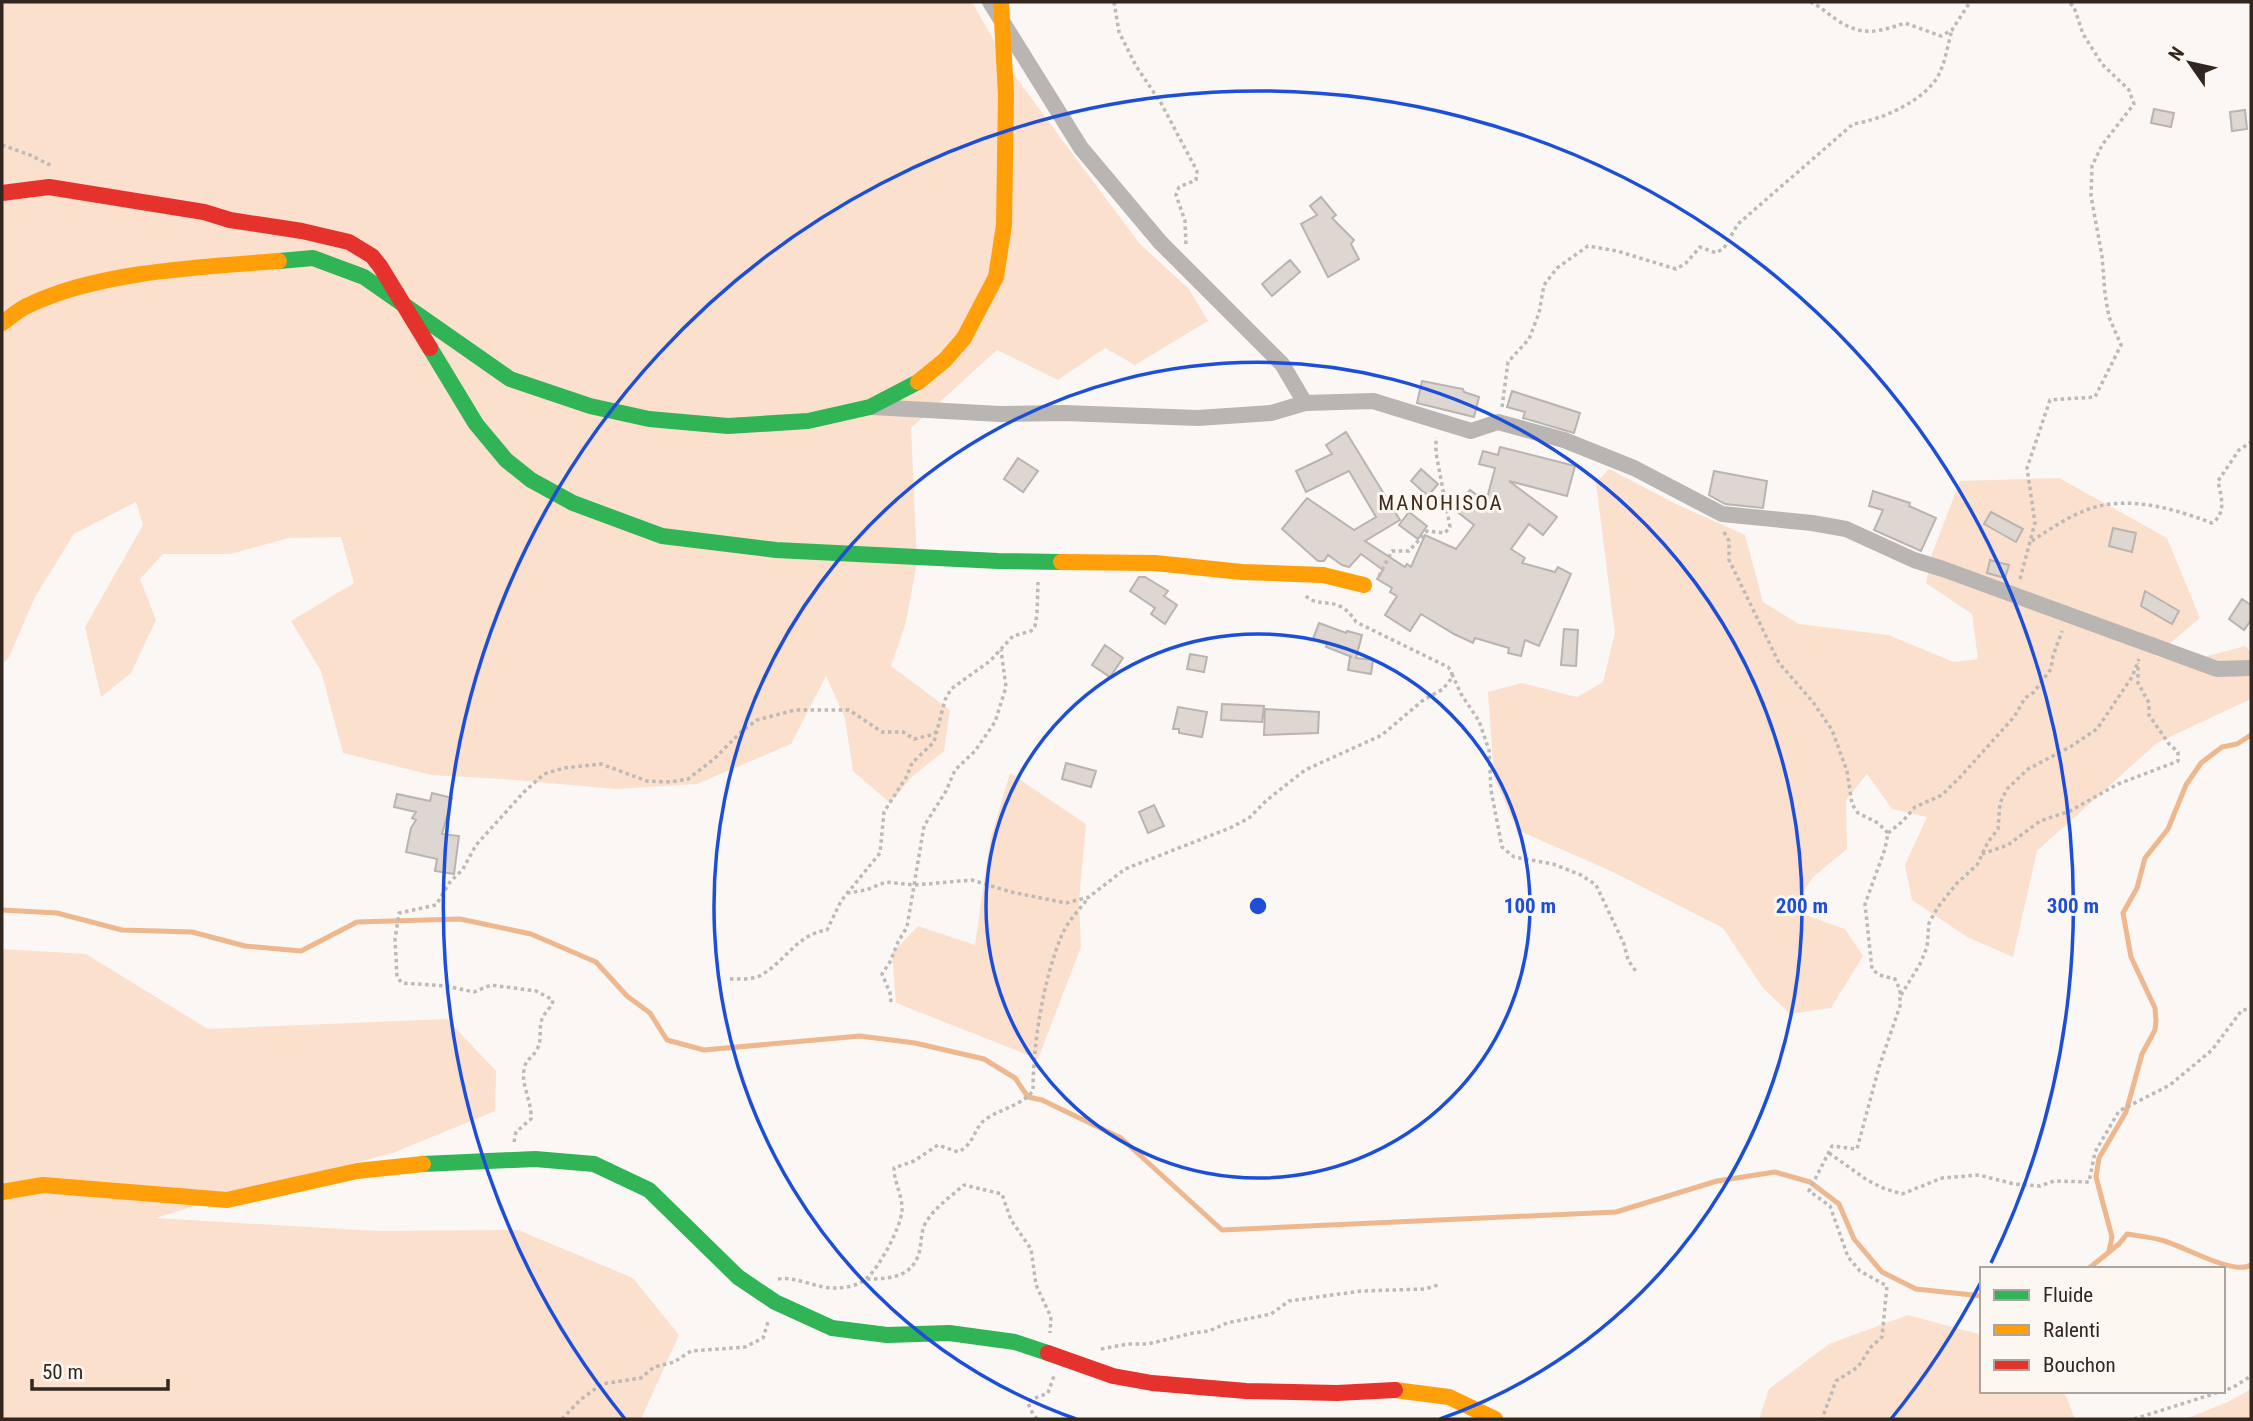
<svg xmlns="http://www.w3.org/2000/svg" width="2253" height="1421" viewBox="0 0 2253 1421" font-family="'Roboto Condensed',sans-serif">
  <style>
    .green { fill: #fbe0cd }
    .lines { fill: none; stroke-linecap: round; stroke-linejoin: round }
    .stream { stroke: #eeb78d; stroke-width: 5 }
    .building { fill: #ddd6d1; stroke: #bab4b0; stroke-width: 2 }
    .path { stroke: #bdb9b6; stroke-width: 3.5; stroke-dasharray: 3.5 3.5; stroke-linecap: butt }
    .street { stroke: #b9b5b2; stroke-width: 16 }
    .fast { stroke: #30b455; stroke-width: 16 }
    .slow { stroke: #ff9f0a; stroke-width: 16 }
    .jam { stroke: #e5322d; stroke-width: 16 }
    .ring { fill: none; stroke: #1d4ed8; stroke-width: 3.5 }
    .labels { text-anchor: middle; stroke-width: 6; stroke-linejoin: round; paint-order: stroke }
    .quarter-label { font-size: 21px; letter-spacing: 2px; fill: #3f2918; stroke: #fdf7f2 }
    .centre { fill: #1d4ed8; stroke: #fdf7f2; stroke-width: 3.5 }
    .ring-label { font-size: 21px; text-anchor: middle; font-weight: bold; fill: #1d4ed8; stroke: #fdf7f2; stroke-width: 6; stroke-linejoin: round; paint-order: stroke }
  </style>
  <rect width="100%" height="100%" fill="#faf7f5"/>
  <!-- green -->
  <path class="green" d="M2,2h970l38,67 58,79 72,96 49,45 19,32 -73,44 -30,-17 -47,32 -61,-30 -86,78 6,134 -11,60 -15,44 59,44 -6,41 -32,26 -22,26 -37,-32 -8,-53 -19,-42 -35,68 -94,40 -81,5 -114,-10 -71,-4 -88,-22 -22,-82 -30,-50 63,-38 -13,-46 -52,1 -59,16h-67l-23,25 16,41 -25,53 -30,24 -16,-70 58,-102 -7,-23 -62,32 -39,63 -26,60 -7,8z
    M1609,469l67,35 69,31 18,67 36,22 89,11 66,27 24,-3 -6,-45 -46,-31 6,-29 28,-73 99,-3 108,60 33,80 -45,38 27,7 63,-17 6,5v48l-94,44 -120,108 -24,106 -46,-20 -55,-37 -7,-35 22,-48 -35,-8 -25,-35 -21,26 1,49 -34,28 -22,33 54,19 18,27 -32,52 -41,6 -27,-26 -40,-60 -110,-56 -96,-42 -23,-53 -6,-85 34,-9 55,14 26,-15 12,-49 -19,-150z
    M1010,773l76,51 -7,77 2,46 -43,112 -142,-56 -4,-50 26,-27 57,19 15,-104z
    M2,949l84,5 122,75 239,-10 49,52 -1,40 -102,42 -160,41 -77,24 221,13 141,-1 115,48 46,57 -38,84h-639z
    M1908,1315l74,20v56h82l11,28h-316l10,-30 60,-45z
    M2251,1389v30h-66l43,-17z"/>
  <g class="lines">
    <!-- stream -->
    <path class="stream" d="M2,910l55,3 65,17 70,2 53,14 56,5 56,-29 103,-3 71,15 65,28 31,34 23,17 17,27 37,10 156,-14 55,7 69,16 31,19 13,19 14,3 79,38 101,92 394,-18 101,-31 58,-9 35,10 29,22 15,35 28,33 34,17 66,7
      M2109,1251l3,-14 -16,-60 3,-19 27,-46 16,-58 13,-24 1,-9 -1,-13 -24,-51 -8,-44 14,-25 8,-30 23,-29 18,-44 15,-22 21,-16 15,-3 14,-9
      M2088,1269l31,-25 8,-10c11,2 23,3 34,6 21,5 72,36 90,25"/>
  </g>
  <!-- building -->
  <path class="building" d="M2154,109l20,4 -3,14 -20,-4z
    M2245,110l2,19 -15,2 -2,-19z
    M1321,197l15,18 -4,3 22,22 -3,4 8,15 -31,18 -27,-53 16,-9 -7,-9z
    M1290,260l10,12 -28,24 -10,-12z
    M1422,381l41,8 1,3 15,5 -5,20 -57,-14z
    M1512,391l68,22 -6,20 -51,-15 2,-6 -18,-5z
    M1346,432l54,88 -35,21 40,26 2,-3 4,3 14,-32 31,14 18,-24 -19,-15 15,-20 16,12 9,-34 -16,-4 4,-13 15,4 2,-8 75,19 -8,30 -58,-15 48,36 -14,18 -14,-11 -18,25 14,9 -3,5 33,9 3,-5 13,7 -32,72 -14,-6 -4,16 -13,-3 1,-5 -34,-10 -2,5 -19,-9 -33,-20 -11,17 -25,-16 12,-19 -7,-4 2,-4 -15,-9 6,-9 -22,-16 -12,13 -7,-2 -14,-10 -4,6h-6l-36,-32 25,-31 47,32 22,-13 -27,-46 -43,21 -10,-21 36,-17 -6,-9z
    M1018,458l20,13 -15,21 -19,-13z
    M1421,469l17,15 -10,12 -17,-15z
    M1714,471l53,10 -4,27 -38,-4 -16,-9z
    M1873,491l37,12 -1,3 27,12 -15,33 -47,-21 9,-20 -14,-4z
    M1409,512l18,14 -9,13 -19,-14z
    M1991,512l32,17 -7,13 -32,-18z
    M2113,528l23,5 -4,19 -23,-6z
    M1990,560l19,5 -4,13 -18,-5z
    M1139,577h6l23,14 -4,5 13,9 -12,19 -14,-10 4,-6 -25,-17z
    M2145,591l34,20 -7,13 -31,-18z
    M2242,599l9,6v15l-7,10 -15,-11z
    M1319,623l27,10 1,-2 15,4 -6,23 17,2 -2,14 -23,-4 2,-13h2l-26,-10 1,-3 -14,-5z
    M1564,629l14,1 -2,36 -15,-1z
    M1105,645l18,13 -13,19 -18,-12z
    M1190,654l17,3 -3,15 -17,-3z
    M1222,704l42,2 -2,16 -41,-2z
    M1178,707l29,5 -5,25 -23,-4v-4h-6z
    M1265,709l54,3 -1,21 -54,2z
    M1066,763l30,8 -5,16 -29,-8z
    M432,793l20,5 -10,36 17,2 -5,38 -19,-3 2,-12 -31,-7 5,-24 5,-8 -4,-2 4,-6 -22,-5 3,-13 33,7z
    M1154,805l10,21 -16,7 -9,-21z"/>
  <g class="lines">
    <!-- path -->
    <path class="path" d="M1114,2l5,30 17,34 25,37 36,68 -1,9 -17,7 -3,8 9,26 1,25
      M1810,2c10,4 18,12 27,18 25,17 41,12 68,3l36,13 11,-6 18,-28
      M2,145l28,10 22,11
      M1502,407l6,-45 21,-23 10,-26 5,-28 13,-17 31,-22 29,5 59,18 10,-6 14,-16 16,6 8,-5 14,-24 115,-100c28,-4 75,-24 87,-52 6,-13 8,-29 12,-42
      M1724,532l5,9v19l50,103 34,39 19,28 15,41 5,33 6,9 20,10 10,10 -3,16 -20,55 7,65 7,6 16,4 5,11v16l-21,61 -22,82 -25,-3 -23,45 21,15 18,51 12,14 27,15 -5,51 -11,10 -13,20 -22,14 -14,38
      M2032,541c18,-12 37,-25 57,-32 40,-14 86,0 123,14 15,-10 9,-26 6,-42l21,-31 12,-8
      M1379,576l13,-25h17l18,-20 18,2 5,-6 -14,-74v-16
      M2020,579l15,-56 -8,-55 23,-68 45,-3 26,-52 -12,-28 -4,-23 -3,-38 -11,-60 1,-30 10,-21 32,-41 -5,-14 -27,-26 -19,-30 -9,-27 -5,-5
      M1452,674l9,20 18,27 10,29 2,40 11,57 12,10 39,7 28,11 15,10 28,59 4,16 9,13
      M1888,833l15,-12 12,-14 27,-12 20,-20 52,-58 11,-19 9,-6 17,-23 2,-13 9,-25
      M1982,854l26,-9 32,-24 30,-10 48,-27 60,-23v-9l-9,-8 -20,-29v-12l-11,-20v-20
      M847,893l19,-3 20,-8 28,3 58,-5 39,12 55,11 23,-6 36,-28 105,-41 19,-10 18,-18 38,-30 77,-35 40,-34 21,-12 8,-10 1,-7 -4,-5 -92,-45c-20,-31 -36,-10 -52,-28
      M730,979c11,0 24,1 33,-5 23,-14 35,-40 64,-44l14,-29 39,-48 4,-41 23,-36 5,-13 22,-21 11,-42 6,-11 39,-28 23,-25 18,-5 4,-5 2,-12 1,-32
      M1901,995l19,-31 7,-17 2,-24 9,-16 19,-24 20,-18 11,-23 10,-13 2,-26 7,-14 21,-20 42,-22 27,-18 35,-52 7,-18
      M891,1002l-1,-9 -8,-19 8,-12 8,-20 9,-15 17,-101 22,-35 9,-21 20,-19 20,-29 11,-35 -5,-37
      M514,1142l2,-10 15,-13c1,-18 -10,-34 -7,-49 1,-10 7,-11 12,-19 7,-10 2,-21 6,-32 3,-8 10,-11 11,-19l-17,-9 -45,-6 -17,7 -28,-6 -44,-3 -5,-6 -2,-38 4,-26 37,-8 14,-23 13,-13 13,-24 48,-53 20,-18 20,-6 37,-4 46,17 23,1 18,-3 26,-20 28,-28 15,-11 38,-10h54l33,22h21l11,7 17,-4 7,-4
      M1829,1153l38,27 16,8 19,6 40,-16 37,-3 35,9 26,2 14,-5 35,1 6,-30 24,-41 51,-26 42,-35 30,-40 9,-1
      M778,1279c19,-3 39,10 58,9 10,0 24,-3 31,-10 13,-12 33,-49 35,-67 1,-15 -8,-28 -8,-43l20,-7 24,-16 20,7c18,-9 15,-24 28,-33 16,-11 33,-12 47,-28 0,-47 10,-110 28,-154 6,-15 18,-27 28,-40
      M867,1279c20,0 43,-1 51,-23 4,-10 2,-22 7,-32 9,-16 25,-27 39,-39l38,9 9,26 20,29 5,36 15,32 -1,16
      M1101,1349l27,-5h20l45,-11 16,-2 18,-8 44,-9 18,-13 72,-10 64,-2 13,-4
      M562,1419l18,-19 22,-16 39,-6 13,-11 20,-5 17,-11 54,-4 18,-9 5,-16
      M1037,1419l-7,-10 -2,-8 20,-8 6,-17
      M2134,1419l98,-31 19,-12"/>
    <!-- street -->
    <path class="street" d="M990,2l91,146 79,94 122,122 23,39
      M872,407l128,7 64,-1 134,5 73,-5 34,-10 68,-2 98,30 27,-9 66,18 70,28 88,46 90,9 34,6 68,31 29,9 274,100 34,-1"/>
    <!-- fast -->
    <path class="fast" d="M279,261l34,-3 51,19 146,102 80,27 59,13 79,7 80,-5 62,-14 48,-25
      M430,348l46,76 30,36 25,20 42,23 89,33 114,14 222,11 63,1
      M423,1164l112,-5 59,5 55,26 89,87 37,25 57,26 55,7 62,-2 66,9 33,11"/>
    <!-- slow -->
    <path class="slow" d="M2,323c9,-6 17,-14 27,-18 71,-34 173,-38 250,-44
      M918,382l27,-22 19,-22 32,-61 8,-52 2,-130 -5,-93
      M1061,562l94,1 87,9 81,3 41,10
      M2,1192l41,-7 184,15 130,-29 66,-7
      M1395,1390l54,7 46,22"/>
    <!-- jam -->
    <path class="jam" d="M2,193l47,-6 155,25 26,8 72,11 47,11 23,14 8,10 50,82
      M1048,1353l65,23 39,7 94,8 91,2 58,-3"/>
  </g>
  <!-- distance rings -->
  <g class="ring">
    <circle cx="1258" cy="906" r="272"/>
    <path d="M1076 1419A544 544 0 1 1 1440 1419"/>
    <path d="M1981 1282A815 815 0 0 1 1891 1419M625 1419A815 815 0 1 1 1991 1263"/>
  </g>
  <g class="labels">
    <!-- quarter labels -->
    <g class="quarter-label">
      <text x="1441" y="510">MANOHISOA</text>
    </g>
  </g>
  <circle cx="1258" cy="906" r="10" class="centre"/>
  <g class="ring-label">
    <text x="1530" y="913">100 m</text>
    <text x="1802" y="913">200 m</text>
    <text x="2073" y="913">300 m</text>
  </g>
  <!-- border -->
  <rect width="2253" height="1421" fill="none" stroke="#32271f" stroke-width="7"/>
  <!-- legend -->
  <rect x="1980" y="1267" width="245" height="126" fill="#fdf7f2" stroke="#aca49e" stroke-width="2"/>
  <rect x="1994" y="1290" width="35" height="10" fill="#30b455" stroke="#aca49e" stroke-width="2"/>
  <text x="2043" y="1302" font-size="21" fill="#32271f">Fluide</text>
  <rect x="1994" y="1325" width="35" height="10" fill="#ff9f0a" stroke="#aca49e" stroke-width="2"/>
  <text x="2043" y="1337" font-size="21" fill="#32271f">Ralenti</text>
  <rect x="1994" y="1360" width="35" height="10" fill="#e5322d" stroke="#aca49e" stroke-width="2"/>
  <text x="2043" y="1372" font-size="21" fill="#32271f">Bouchon</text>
  <!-- north arrow -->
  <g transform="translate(2190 63) rotate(304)" stroke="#fdf7f2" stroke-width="5" paint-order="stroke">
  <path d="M0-5L12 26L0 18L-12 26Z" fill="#32271f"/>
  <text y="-10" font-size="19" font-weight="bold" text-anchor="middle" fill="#32271f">N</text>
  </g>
  <!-- scale -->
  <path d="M32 1379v10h136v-10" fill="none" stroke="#32271f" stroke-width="3.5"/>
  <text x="42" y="1379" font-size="21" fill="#32271f" stroke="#fdf7f2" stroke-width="5" paint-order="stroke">50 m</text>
</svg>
